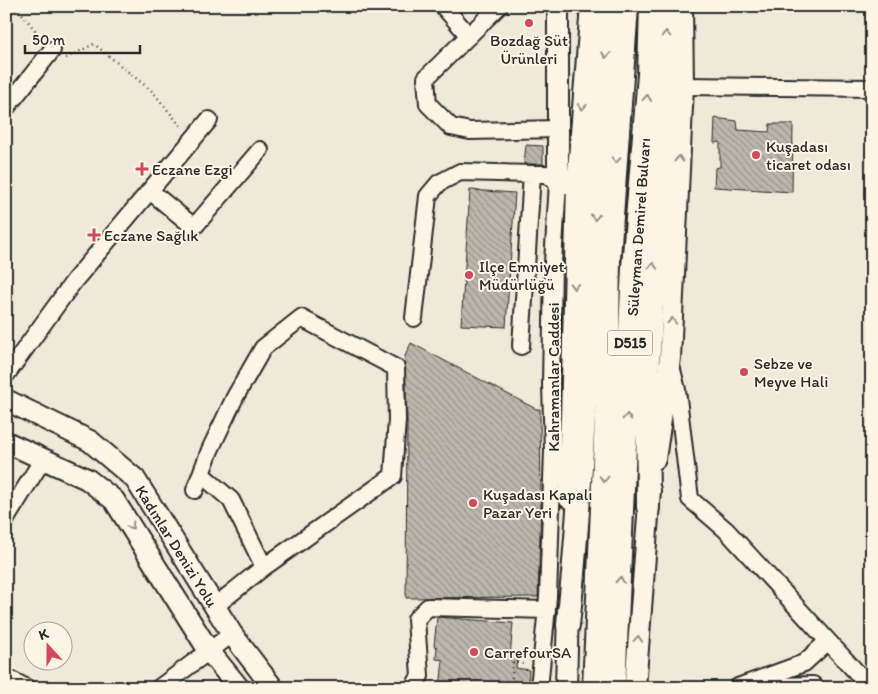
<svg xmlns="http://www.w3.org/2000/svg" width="878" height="694" viewBox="0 0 878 694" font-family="Itim,sans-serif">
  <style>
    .building { fill: url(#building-back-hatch); stroke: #2b2b2b }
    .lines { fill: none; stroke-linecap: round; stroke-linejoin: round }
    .minor-casing { stroke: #2b2b2b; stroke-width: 20 }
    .major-casing { stroke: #2b2b2b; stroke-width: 24 }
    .highway-casing { stroke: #2b2b2b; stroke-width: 26 }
    .path { stroke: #2b2b2b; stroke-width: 2.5; stroke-dasharray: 1 4; stroke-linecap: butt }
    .minor { stroke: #fcf5e5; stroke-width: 16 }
    .major { stroke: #fcf5e5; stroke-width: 20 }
    .highway { stroke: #fcf5e5; stroke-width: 22 }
    .oneway { stroke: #949088 }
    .poi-dot { fill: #d1495b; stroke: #fcf5e5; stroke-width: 2 }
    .labels { text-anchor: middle; stroke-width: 4; stroke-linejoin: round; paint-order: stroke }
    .shield { fill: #fcf5e5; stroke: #6a6863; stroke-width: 1 }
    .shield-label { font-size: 15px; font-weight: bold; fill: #2b2b2b }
    .poi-label { font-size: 16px; fill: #2b2b2b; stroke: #fcf5e5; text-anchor: start }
    .street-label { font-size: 16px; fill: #2b2b2b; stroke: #fcf5e5 }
  </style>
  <defs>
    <pattern id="building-back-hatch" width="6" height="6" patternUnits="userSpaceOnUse" patternTransform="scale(1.25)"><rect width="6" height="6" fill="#bcb7ac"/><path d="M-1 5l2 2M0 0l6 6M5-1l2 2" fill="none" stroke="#99958c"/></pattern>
  </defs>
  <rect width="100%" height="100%" fill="#efe9da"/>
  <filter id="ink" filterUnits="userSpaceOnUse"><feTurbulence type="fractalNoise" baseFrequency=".02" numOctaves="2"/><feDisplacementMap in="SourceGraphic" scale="10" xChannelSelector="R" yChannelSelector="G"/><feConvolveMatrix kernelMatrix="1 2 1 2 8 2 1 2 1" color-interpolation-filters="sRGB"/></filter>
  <g filter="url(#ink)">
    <!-- building -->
    <path class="building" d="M715,118l22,3 1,9 31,2 1,-8h23l-1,68 -78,-5 1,-19 5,-1v-25l-6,1z
      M526,145l17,1v18h-19z
      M470,190l45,3 -9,134 -45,-2z
      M411,343l125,66h4l1,92 -3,96 -132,1 1,-178 -2,-64z
      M437,617l76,6 -3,34h7l-1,11 13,2 -1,18h-88l3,-28 -7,-1 1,-12 -3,-1z"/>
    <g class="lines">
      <defs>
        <path id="minor" d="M443,6l26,30
          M499,6l-73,72 2,26 23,23 19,4 88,-2
          M683,86l189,2
          M6,108l46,-58
          M150,191l44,36 66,-77
          M414,318l14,-122 11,-13 21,-11 72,2
          M521,346l11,-172h14l12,8 -5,81 -2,122 2,66 -5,146 -9,91
          M671,366l6,24 13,109 36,31 145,158
          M6,375l68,-94 135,-161
          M201,474l30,26 33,67
          M195,490l15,-40 25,-53 28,-49 38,-30 95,50 1,52 -4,56 -129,91 -50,40
          M6,519l37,-60
          M6,677l21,11
          M738,687l66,-24 23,-21
          M752,687l61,-2 3,3
          M159,688l73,-54
          M413,688l7,-12 -4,-57 12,-12 119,3"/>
        <path id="major" d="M558,6v176l19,2
          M6,400l84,41 45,38 97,155 41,54
          M6,442l81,37 27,21 95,151 30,37
          M655,459l15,-101 13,-272 -1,-80
          M569,498l8,-314 14,-178
          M566,688l2,-78
          M635,688l15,-198"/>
        <path id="highway" d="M648,507l-1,-127 19,-293v-71
          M568,625c22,-206 20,-413 43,-619
          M594,688l13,-293 2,-137 18,-252
          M614,688l19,-421 16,-192 2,-69"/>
      </defs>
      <!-- minor casing -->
      <use href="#minor" class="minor-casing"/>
      <!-- major casing -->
      <use href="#major" class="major-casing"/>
      <!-- highway casing -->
      <use href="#highway" class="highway-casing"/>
      <!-- path -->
      <path class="path" d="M16,6l25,32
        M66,58l28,-14 59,48 30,37
        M511,688l2,-26 13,2"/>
      <!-- minor -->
      <use href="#minor" class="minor"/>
      <!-- major -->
      <use href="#major" class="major"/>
      <!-- highway -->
      <use href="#highway" class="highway"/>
    </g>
    <!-- one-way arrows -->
    <defs><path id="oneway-chevron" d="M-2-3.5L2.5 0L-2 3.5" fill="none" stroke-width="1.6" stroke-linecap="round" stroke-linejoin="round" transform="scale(1.25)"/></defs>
    <g class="oneway">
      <use href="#oneway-chevron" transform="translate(666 34) rotate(-90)"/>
      <use href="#oneway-chevron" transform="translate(606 55) rotate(96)"/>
      <use href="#oneway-chevron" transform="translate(647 98) rotate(-85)"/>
      <use href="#oneway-chevron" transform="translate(582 107) rotate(95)"/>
      <use href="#oneway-chevron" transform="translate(679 159) rotate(-87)"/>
      <use href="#oneway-chevron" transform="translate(616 160) rotate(94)"/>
      <use href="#oneway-chevron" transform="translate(595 217) rotate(93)"/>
      <use href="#oneway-chevron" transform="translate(653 266) rotate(-87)"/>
      <use href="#oneway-chevron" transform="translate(574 286) rotate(92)"/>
      <use href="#oneway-chevron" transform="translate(672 321) rotate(-87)"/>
      <use href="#oneway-chevron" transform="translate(627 417) rotate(-88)"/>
      <use href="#oneway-chevron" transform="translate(604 479) rotate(92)"/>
      <use href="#oneway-chevron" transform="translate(131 526) rotate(57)"/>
      <use href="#oneway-chevron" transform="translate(620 580) rotate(-87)"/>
      <use href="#oneway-chevron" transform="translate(638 639) rotate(-86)"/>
    </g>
  </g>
  <!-- markers -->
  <g class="poi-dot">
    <circle cx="529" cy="23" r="5"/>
    <circle cx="756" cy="155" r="5"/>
    <path d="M139.5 161.5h5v5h5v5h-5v5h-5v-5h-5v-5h5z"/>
    <path d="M91.5 227.5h5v5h5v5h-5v5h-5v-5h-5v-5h5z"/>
    <circle cx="469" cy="275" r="5"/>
    <circle cx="744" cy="372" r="5"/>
    <circle cx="473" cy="503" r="5"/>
    <circle cx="474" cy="652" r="5"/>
  </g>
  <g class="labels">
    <!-- shield labels -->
    <rect class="shield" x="607.5" y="330.5" width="45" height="25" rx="4"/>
    <g class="shield-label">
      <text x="630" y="348">D515</text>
    </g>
    <!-- poi labels -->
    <g class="poi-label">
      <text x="529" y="46" text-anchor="middle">Bozdağ Süt<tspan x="529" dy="18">Ürünleri</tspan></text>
      <text x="766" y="152">Kuşadası<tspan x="766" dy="18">ticaret odası</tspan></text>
      <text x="152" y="175">Eczane Ezgi</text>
      <text x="104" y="241">Eczane Sağlık</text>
      <text x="479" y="272">Ilçe Emniyet<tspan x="479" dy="18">Müdürlüğü</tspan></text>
      <text x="754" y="369">Sebze ve<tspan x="754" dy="18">Meyve Hali</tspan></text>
      <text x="483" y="500">Kuşadası Kapalı<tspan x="483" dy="18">Pazar Yeri</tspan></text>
      <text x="484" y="658">CarrefourSA</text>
    </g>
    <!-- street labels -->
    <g class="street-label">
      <text transform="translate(638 227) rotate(-86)" y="6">Süleyman Demirel Bulvarı</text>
      <text transform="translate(553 377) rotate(-90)" y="6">Kahramanlar Caddesi</text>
      <text transform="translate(177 546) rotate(58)" y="6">Kadınlar Denizi Yolu</text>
    </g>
  </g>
  <!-- margin -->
  <rect width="878" height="694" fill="none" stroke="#fcf5e5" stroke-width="25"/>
  <rect x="12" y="12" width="853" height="669" fill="none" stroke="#2b2b2b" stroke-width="2" filter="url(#ink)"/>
  <!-- north arrow -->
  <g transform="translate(48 646) rotate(339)"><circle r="24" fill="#fcf5e5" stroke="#a8a49b"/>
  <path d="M0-4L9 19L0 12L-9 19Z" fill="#d1495b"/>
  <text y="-8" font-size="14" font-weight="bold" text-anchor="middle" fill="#2b2b2b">K</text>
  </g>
  <!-- scale -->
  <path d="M25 45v8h115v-8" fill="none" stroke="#2b2b2b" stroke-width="2.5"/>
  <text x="32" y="45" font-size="15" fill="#2b2b2b" stroke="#fcf5e5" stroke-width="4" paint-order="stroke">50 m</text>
</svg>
